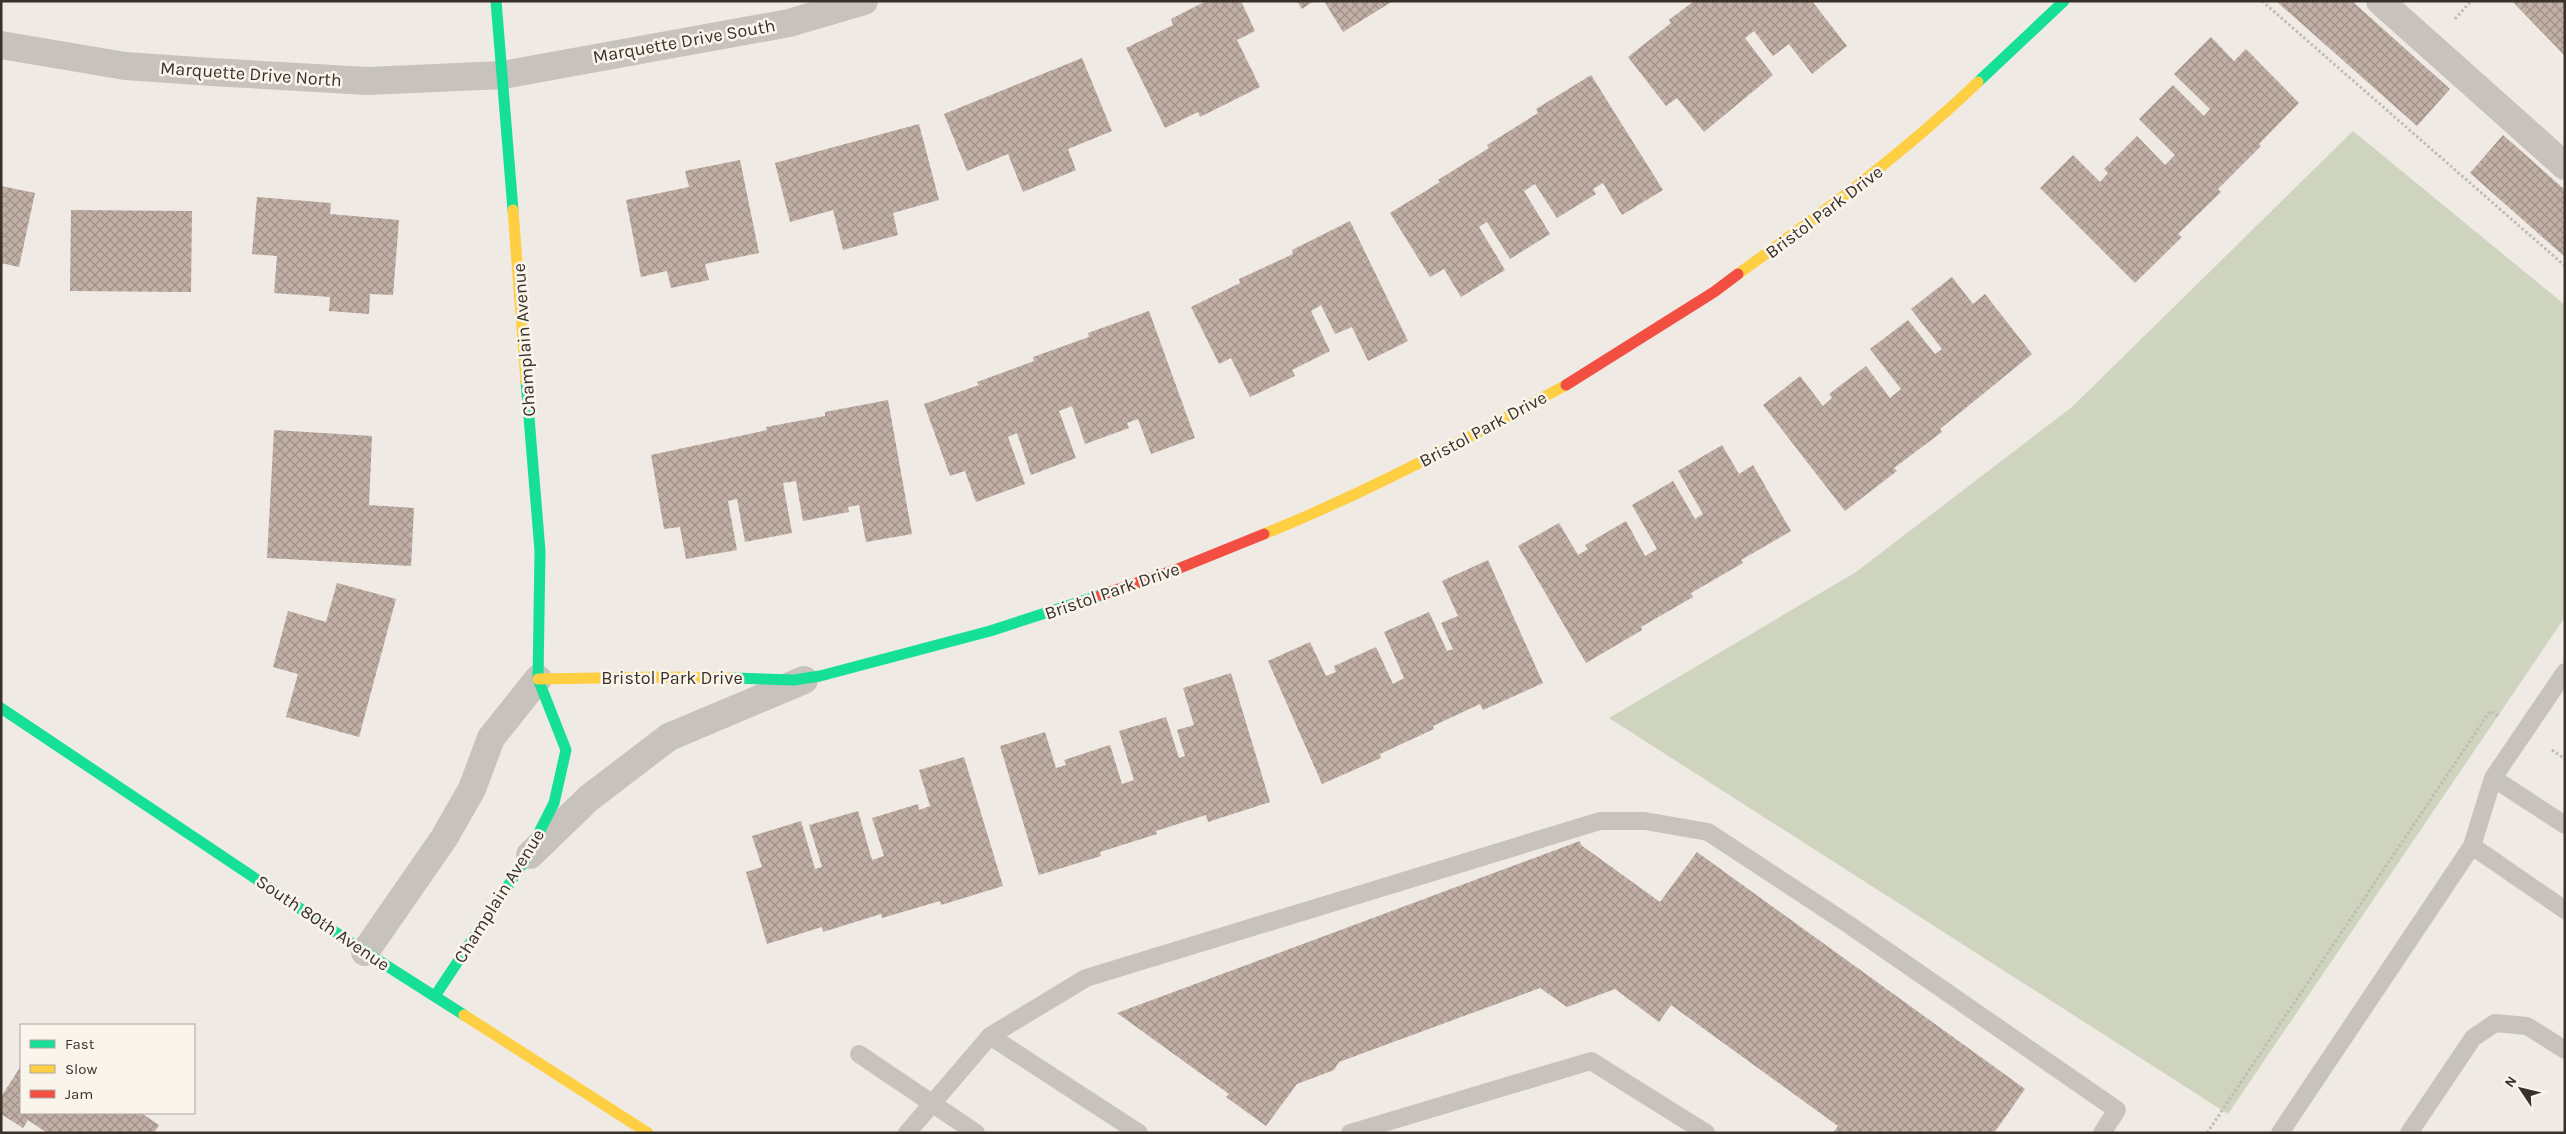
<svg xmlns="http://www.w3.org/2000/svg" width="2566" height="1134" viewBox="0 0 2566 1134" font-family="Karla,sans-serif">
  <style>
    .green { fill: #cfd4bf }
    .building { fill: url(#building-cross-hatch) }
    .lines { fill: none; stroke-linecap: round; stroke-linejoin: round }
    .path { stroke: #c1bbb5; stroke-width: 3; stroke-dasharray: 2.5 2.5; stroke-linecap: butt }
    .lane { stroke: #c8c2bc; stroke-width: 18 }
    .street { stroke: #c8c2bc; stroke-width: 28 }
    .fast { stroke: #16e098; stroke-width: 11 }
    .slow { stroke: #ffcf43; stroke-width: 11 }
    .jam { stroke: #f24e42; stroke-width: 11 }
    .labels { text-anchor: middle; stroke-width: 5; stroke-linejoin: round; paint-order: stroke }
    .street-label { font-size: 18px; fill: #39302a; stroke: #faf5ec }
  </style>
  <defs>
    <pattern id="building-cross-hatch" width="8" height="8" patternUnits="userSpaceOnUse" patternTransform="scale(1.25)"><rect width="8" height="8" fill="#c2b0a6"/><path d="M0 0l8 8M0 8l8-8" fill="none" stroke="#9f9087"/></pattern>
  </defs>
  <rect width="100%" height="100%" fill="#efeae4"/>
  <!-- green -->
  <path class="green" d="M2353,131l212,174v312l-337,497 -619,-396 247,-146 216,-165z"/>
  <!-- building -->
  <path class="building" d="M1206,1h35l14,30 -18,9 23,47 -60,30 -2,-5 -33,16 -39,-80 47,-23 -2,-6z
    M1297,1h17l-12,8z
    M1324,1h69l-50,31z
    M1694,1h118l35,45 -35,28 -23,-30 -16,12 -19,-25 -9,7 28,37 -69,57 -27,-34 -11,8 -38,-49 43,-34 -2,-3z
    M2276,1h76l98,88 -33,37z
    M2512,1h53v55z
    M2211,37l23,24 12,-12 53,54 -40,41 2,2 -43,43 3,3 -43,42 4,3 -47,46 -95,-95 33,-33 27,27 8,-9 -4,-4 33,-33 28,29 10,-10 -36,-36 34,-34 31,31 6,-7 -36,-35z
    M1082,58l30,73 -44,18 8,21 -53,22 -15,-38 -41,17 -23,-57z
    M1591,75l72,115 -41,25 -19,-32 -10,6 3,5 -39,24 -22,-34 -11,7 26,43 -40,25 -23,-37 -8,5 26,43 -44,27 -17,-28 -14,8 -40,-64 50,-31 -2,-2 51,-32 -2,-3 51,-32 -2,-4z
    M919,124l20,76 -46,13 5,22 -55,15 -10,-40 -43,12 -15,-59z
    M2503,135l62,55v67l-95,-84z
    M740,160l19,93 -54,11 4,16 -38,8 -4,-17 -26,6 -15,-77 63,-13 -4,-16z
    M1,186l34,7 -16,74 -18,-4z
    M257,197l74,6 -1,11 69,6 -6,75 -23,-1 -1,20 -40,-3 1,-14 -56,-4 3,-37 -25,-2z
    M71,210l121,1 -1,81 -121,-1z
    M1350,221l58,120 -40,20 -16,-34 -17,7 -14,-29 -10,6 19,40 -38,19 3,6 -45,21 -19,-39 -12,6 -28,-57 49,-24 -1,-4 54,-25 -1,-4z
    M1952,277l21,27 12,-10 47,60 -92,75 2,3 -48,36 3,3 -52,40 -82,-106 37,-29 23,30 9,-8 -3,-4 37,-28 24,32 11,-9 -31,-40 38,-29 27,34 7,-5 -31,-40z
    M1149,311l46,127 -44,16 -13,-35 -11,4 2,5 -44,16 -13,-38 -13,5 17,47 -45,17 -14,-42 -9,4 17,47 -49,18 -11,-31 -15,5 -26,-72 55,-19 -2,-3 57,-21 -1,-4 56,-20 -1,-4z
    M888,400l24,134 -46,8 -7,-37 -11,2 1,5 -46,9 -7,-40 -13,2 9,50 -47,9 -8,-43 -9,2 9,49 -51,9 -6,-32 -16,2 -13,-74 116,-25 -1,-3 59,-11v-4z
    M274,430l98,6 -3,69 45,3 -3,58 -144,-8z
    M1722,445l17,29 14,-9 38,66 -50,29 2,3 -52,30 2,4 -52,30 1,3 -56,33 -68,-117 41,-23 19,32 10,-6 -3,-4 41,-24 19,35 12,-7 -25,-44 41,-24 22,38 8,-5 -25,-43z
    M1488,560l55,123 -60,27 -3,-6 -47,22 1,3 -54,25 1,4 -59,26 -54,-123 42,-19 16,34 10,-4 -2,-6 42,-19 17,37 11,-6 -20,-46 45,-20 18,39 6,-2 -12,-26 17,-7 -16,-35z
    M337,583l59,16 -37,138 -73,-20 12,-43 -25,-7 15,-56 38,11z
    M1231,673l39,129 -62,20 -2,-7 -50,16 1,3 -57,18 1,4 -62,19 -39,-129 45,-14 11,36 10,-3 -2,-5 46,-15 12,39 12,-4 -15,-49 47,-14 13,41 6,-2 -8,-26 17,-5 -11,-37z
    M964,757l39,129 -62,19 -1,-4 -58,17 -1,-4 -58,18 -1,-5 -55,17 -21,-72 16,-5 -10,-31 49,-15 14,48 7,-2 -13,-42 49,-14 14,49 12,-4 -12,-38 46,-14 1,6 11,-4 -11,-36z
    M1580,841l1,4 79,57 37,-50 328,237 -31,44h-161l5,-7 -167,-121 -12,17 -44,-33 -48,18 -27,-19 -201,74 -5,8 -37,14 -31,42 -40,-29 3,-3 -112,-81z
    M21,1066v47h120l18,12 -5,8h-107l-19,-13 -5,8 -22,-14v-17z"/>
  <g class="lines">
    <!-- path -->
    <path class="path" d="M2262,1l303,265
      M2455,19l16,-18
      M2552,750l13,9
      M2207,1133l283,-422 8,5"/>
    <!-- lane -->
    <path class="lane" d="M2493,778l72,47
      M2472,846l93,64
      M990,1036l96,-58 514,-157h45l63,11 140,92 269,186 -15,23
      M859,1054l117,79
      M907,1133l83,-97 149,97
      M1350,1133l241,-72 115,72
      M2280,1133l192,-287 21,-68 72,-106
      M2409,1133l64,-95 22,-15 32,3 38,24"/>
    <!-- street -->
    <path class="street" d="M2380,1l185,165
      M1,45l124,21 87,6 156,9 135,-6 286,-52 75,-22
      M530,855l59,-57 80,-61 135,-57
      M365,952l79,-114 28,-49 19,-51 47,-59"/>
    <!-- fast -->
    <path class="fast" d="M496,1l17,209
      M1978,82l86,-81
      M733,678l61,2 26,-4 170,-45 111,-36
      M1,708l364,244 99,63
      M435,996l90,-136 29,-57 12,-53 -28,-71 2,-128 -14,-170"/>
    <!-- slow -->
    <path class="slow" d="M513,210l13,171
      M1738,274c83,-60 166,-121 240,-192
      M1264,534c104,-42 203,-95 302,-149
      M538,679l123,-2 72,1
      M464,1015l184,118"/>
    <!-- jam -->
    <path class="jam" d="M1566,385l148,-93 24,-18
      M1101,595l74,-25 89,-36"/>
  </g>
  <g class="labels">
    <!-- street labels -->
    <g class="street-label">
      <text transform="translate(684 41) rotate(-10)" y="6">Marquette Drive South</text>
      <text transform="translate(251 74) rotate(4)" y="6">Marquette Drive North</text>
      <text transform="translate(1824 212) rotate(-37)" y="6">Bristol Park Drive</text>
      <text transform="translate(524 340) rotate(-94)" y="6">Champlain Avenue</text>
      <text transform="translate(1483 429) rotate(-28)" y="6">Bristol Park Drive</text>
      <text transform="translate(1112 591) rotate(-19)" y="6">Bristol Park Drive</text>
      <text x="672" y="684">Bristol Park Drive</text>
      <text transform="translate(499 896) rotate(-58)" y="6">Champlain Avenue</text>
      <text transform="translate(323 923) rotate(34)" y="6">South 80th Avenue</text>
    </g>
  </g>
  <!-- border -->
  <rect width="2566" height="1134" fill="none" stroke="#39302a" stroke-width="5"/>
  <!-- legend -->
  <rect x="20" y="1024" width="175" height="90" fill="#faf5ec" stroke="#ada69e"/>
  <rect x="30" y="1040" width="25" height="8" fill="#16e098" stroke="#ada69e"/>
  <text x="65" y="1049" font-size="15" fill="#39302a">Fast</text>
  <rect x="30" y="1065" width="25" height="8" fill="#ffcf43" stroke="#ada69e"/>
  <text x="65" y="1074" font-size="15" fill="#39302a">Slow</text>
  <rect x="30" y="1090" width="25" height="8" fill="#f24e42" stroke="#ada69e"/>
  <text x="65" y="1099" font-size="15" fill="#39302a">Jam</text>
  <!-- north arrow -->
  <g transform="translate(2521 1089) rotate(305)" stroke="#faf5ec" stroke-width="4" paint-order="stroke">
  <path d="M0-4L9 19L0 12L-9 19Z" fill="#39302a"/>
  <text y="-8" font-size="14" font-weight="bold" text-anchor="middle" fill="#39302a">N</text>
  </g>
</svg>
